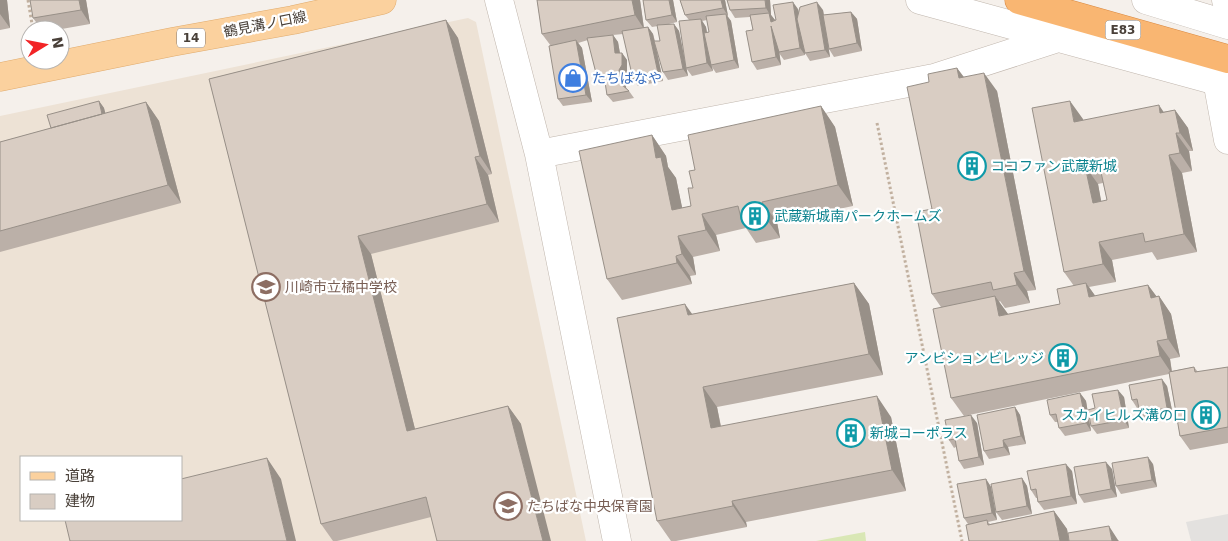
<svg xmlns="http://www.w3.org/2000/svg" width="1228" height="541" viewBox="0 0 1228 541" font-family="'DejaVu Sans','Noto Sans JP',sans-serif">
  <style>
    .education { fill: #ede2d5; fill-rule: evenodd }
    .green { fill: #d9e7b5 }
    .parking { fill: #e3e1df }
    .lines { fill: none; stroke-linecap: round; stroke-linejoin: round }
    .minor-casing { stroke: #c0b6ad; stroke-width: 29 }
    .major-casing { stroke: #e0ab6d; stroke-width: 29 }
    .highway-casing { stroke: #d88841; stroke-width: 29 }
    .path { stroke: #c1b09f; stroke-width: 3; stroke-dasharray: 2.5 2.5; stroke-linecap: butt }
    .minor { stroke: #fff; stroke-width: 28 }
    .major { stroke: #fbd19e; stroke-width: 28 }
    .highway { stroke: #f9b672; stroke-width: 28 }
    .wall { fill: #bbb0a8; fill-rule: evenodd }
    .shaded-wall { fill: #989088 }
    .building { fill: #d9cdc3; stroke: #989088; fill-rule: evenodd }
    .labels { text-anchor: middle; stroke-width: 4.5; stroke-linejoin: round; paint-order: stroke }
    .shield { fill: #fff; stroke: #807974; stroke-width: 1 }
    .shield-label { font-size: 12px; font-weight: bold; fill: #494039 }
    .street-label { font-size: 14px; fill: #494039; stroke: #fff }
    .shop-label { font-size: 14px; fill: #366cbe; stroke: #fff; text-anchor: start }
    .culture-label { font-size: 14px; fill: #0d838f; stroke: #fff; text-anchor: start }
    .education-label { font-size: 14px; fill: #785e54; stroke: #fff; text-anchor: start }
  </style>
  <rect width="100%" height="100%" fill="#f5f0eb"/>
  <!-- education -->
  <path class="education" d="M468,18l8,4 110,519h-586v-425zM21,457h160v63h-160z"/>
  <!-- green -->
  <path class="green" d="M865,532l1,9h-50z"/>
  <!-- parking -->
  <path class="parking" d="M1228,514v27h-37l-5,-19z"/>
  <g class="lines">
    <defs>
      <path id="minor" d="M499,0l40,154 78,387
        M920,0l308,84
        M1146,0l82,25
        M1226,0l2,1
        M1217,80l11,60
        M539,154l395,-76 124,-40"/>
      <path id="major" d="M0,77l172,-35 121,-22 89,-20"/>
      <path id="highway" d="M1019,0l209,59"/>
    </defs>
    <!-- minor casing -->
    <use href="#minor" class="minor-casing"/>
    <!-- major casing -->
    <use href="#major" class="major-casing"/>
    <!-- highway casing -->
    <use href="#highway" class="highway-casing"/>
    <!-- path -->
    <path class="path" d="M28,0l5,30
      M877,123l85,418"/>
    <!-- minor -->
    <use href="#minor" class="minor"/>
    <!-- major -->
    <use href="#major" class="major"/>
    <!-- highway -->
    <use href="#highway" class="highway"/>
  </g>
  <!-- wall -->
  <path class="wall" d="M0,0h7l3,28 -10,2z
    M30,0h56l4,24 -34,6h-14l-9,-12z
    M537,0h103l4,28 4,-1 5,7 2,7h5l-2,-15 -6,1 -6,-7 -3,-20h30l4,22 -8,2h5l5,7 9,45 -20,4 -5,-8 -7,-26 7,35 -25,5 -5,-7 -10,-45 -10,1 5,7 2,11h2l5,7v13l-3,4 2,11 3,3 5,7 -21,4 -6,-7 -1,-10h-4l-5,-8 -9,-37 -10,3 4,5 10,54 -29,4 -5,-7 -7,-53 -9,-12z
    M680,0h45l3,16h-1l4,5 8,47 -23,5 -4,-6 1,4 -21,5 -6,-8 3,-48 -4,-5zM707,20l2,12h-2l-1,-5 -4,-6z
    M770,0l1,15 4,5 23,-11 1,4 24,-3 1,5 27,-3 6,7 5,32 -28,6 -5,-8 -2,-8 3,16 -20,4 -5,-8v2l-21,5 -5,-7 2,12 -24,5 -5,-8 1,-32 -3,-13 -15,1 -5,-8z
    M446,20l12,18 34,136 -4,1 11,47 -128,32 44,175 93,-23 13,18 -90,93 -94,24h-4l-12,-17 -112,-445z
    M957,68l7,9 33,14 39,199 -9,1 3,12 -25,5 -5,-7 -1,1 9,12 52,-10 14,-18 -10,-14 19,-153v1l80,-8 12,-2 13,18 5,23h-4l3,20 -10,2 15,79 -40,8 -5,-8 -40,8 4,22 -27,5 6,9 53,-11 8,11h3l12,18 9,43 -10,2 2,12 22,-4 4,5 30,-5v76l-38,7 -10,-14 -11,-62 -205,42 -13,-18 -10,-91 -9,-13v-85l-3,-127zM1103,183l4,17 -6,2 -3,-18z
    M99,101l5,7 1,6 41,-12 13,19 22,82 -181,49v-110l51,-14z
    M821,106l14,21 18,79 -76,16 3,16 -24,5 -10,-15 -30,7 4,16 -27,6 3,18 -6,1 2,8 -70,16 -15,-21 45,-144 14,21 2,11 8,11 6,30 9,-2 4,-36z
    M854,283l15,21 14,71 -166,32 4,19 170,-9 15,74 -160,31 1,5 -71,14h-5l-14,-20 35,-207z
    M1167,386l6,29 -28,6 -5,-8 -1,-6 -2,1 -5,-8z
    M1080,393l6,8 5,30 -26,5 -6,-8 -1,-6h-3l-5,-7z
    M1124,397l5,31 -32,6 -6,-8 4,-18z
    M1015,407l5,8 6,29 -18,3 2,8 -21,4 -5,-8z
    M977,423l7,42 -20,4 -5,-8 -3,-14 -2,1 -5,-8z
    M1153,464l4,23 -36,7 -5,-8z
    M1112,469l5,28 -33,6 -5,-8z
    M1072,471l5,33 -33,6 -6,-8 -1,-4h-1l-5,-8z
    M1022,478l5,8 5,28 -30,6 -6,-8z
    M986,479l5,8 6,33 -9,2 2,2 64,-13 13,18 2,12 -101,-17 -4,-6z"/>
  <!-- shaded-wall -->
  <path class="shaded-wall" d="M0,0h7l3,28 -10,-14z
    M79,0h7l4,24 -9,-14z
    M632,0h8l4,29 -9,-14z
    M669,0h4l4,22 -5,-7z
    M721,0h4l3,16 -5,-8z
    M765,0h5l1,15 4,5 -4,2 -2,-9 -3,-5z
    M793,2l5,7 7,46 -5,-7z
    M817,2l6,8 7,47 -5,-7z
    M851,12l6,7 5,32 -5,-8z
    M726,14l5,7 8,47 -5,-8z
    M701,19l5,8 6,38h-1l1,2 1,4 -6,-8z
    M446,20l12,18 34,136 -12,-18z
    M674,24l5,7 9,45 -5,-7z
    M771,26l6,8 4,31 -5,-8z
    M648,27l5,7 10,47 -5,-8z
    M613,35l5,7 3,18 -6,-7z
    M576,40l6,8 10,54 -6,-7z
    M622,53l5,7v13l-3,4 3,15 -6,-8 -2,-14z
    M957,68l13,18 -11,-8z
    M984,73l13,18 39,199 -12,-19z
    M99,101l5,7 6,23 -5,-7z
    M1070,101l13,18 4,21 -13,-18z
    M146,102l13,19 22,82 -13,-18z
    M1159,105l12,18 -11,-10z
    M821,106l14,21 18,79 -15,-21z
    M1175,110l13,18 5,23 -13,-18z
    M1176,133l13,18 3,20 -12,-18z
    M652,135l14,21 2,11 8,11 11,53 -15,-21 -16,-52z
    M1169,155l13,18 15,79 -13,-18z
    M475,157l13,18 11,47 -12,-18z
    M1085,166l13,18 7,37 -12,-18z
    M762,202l15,20 3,16 -15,-21z
    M702,214l14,21 4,16 -14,-21z
    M358,236l13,18 49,195 -13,-18z
    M678,236l15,21 3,18 -14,-21z
    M1099,242l13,18 4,22 -13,-18z
    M676,256l14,20 2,8 -15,-21z
    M1014,273l13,18 3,12 -13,-18z
    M854,283l15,21 14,71 -14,-21z
    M1086,283l13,18 -10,-4z
    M1148,285l12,16 -1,-5 12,18 9,43 -12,-18 -17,-41z
    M995,296l13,18 -9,2z
    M685,304l15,21 -12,-10z
    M1157,341l13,18 2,15 -12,-18z
    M1162,379l5,7 6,29 -6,-7z
    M703,387l14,20 8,42 -14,-21z
    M1118,390l6,7 5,31 -5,-8z
    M1080,393l6,8 5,30 -5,-8z
    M877,396l14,21 15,74 -14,-21z
    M508,406l13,18 30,117h-8z
    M1015,407l5,8 6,29 -5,-8z
    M971,415l6,8 7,42 -5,-8z
    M1003,440l5,7 2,8 -6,-8z
    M1148,457l5,7 4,23 -5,-7z
    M267,458l14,21 15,62h-9z
    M1106,462l6,7 5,28 -6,-8z
    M1066,464l6,7 5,33 -6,-8z
    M1022,478l5,8 5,28 -5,-8z
    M986,479l5,8 6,33 -5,-7z
    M732,501l14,21 1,5 -14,-21z
    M1054,511l13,18 2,12h-9z
    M1109,526l9,14 1,1h-7z"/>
  <!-- building -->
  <path class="building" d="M30,0h49l2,10 -48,8z
    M537,0h95l3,15 -93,19z
    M643,0h26l3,15 -26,5z
    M680,0h41l2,8 -38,7z
    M727,0h38l1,8 -36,2z
    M793,2l7,46 -21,4 -8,-26 5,31 -24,5 -6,-31 7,-1 -3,-15 19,-2 2,9 5,-2 -3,-15z
    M817,2l8,48 -20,3 -8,-34 3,-12z
    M851,12l6,31 -28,6 -6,-34z
    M726,14l8,46 -23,5 -7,-32 5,-1 -3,-16z
    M701,19l6,44 -21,5 -7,-47z
    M446,20l34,136 -5,1 12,47 -129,32 49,195 101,-25 35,135h-106l-11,-44 -105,27 -112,-445z
    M674,24l9,45 -20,3 -9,-31h6l-3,-16z
    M648,27l10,46 -25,6 -11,-48z
    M613,35l2,18h7v12l-3,5 2,14 8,7 -22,4 -3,-19 -7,1 -10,-39z
    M576,40l10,55 -28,4 -9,-53z
    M957,68l2,10 25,-5 40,198 -10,2 3,12 -24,5 -2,-8 -59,12 -16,-82 16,-3 -25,-122 22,-5 -1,-8z
    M99,101l3,13 -51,14 -4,-13z
    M1070,101l4,21 85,-17 1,8 15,-3 5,23h-4l4,20 -11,2 15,79 -39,8 -2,-9 -44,9 4,22 -39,8 -32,-164zM1099,163l8,37 -14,3 -8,-37z
    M146,102l22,83 -168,46v-89z
    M821,106l17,79 -76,17 3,15 -23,5 -4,-16 -36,8 4,16 -28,6 4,18 -6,2 1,7 -70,16 -28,-128 73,-16 4,23 5,-1 11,53 19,-4 -3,-18h5l-4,-17 6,-1 -7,-35z
    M854,283l15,71 -166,33 8,41 166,-32 15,74 -160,31 1,5 -76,15 -40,-203 68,-14 3,11z
    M1086,283l3,14 59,-12 3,13 8,-2 9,43 -11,2 3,15 -209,42 -18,-89 62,-13 4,20 61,-12 -3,-15z
    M1194,367l1,5 33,-5v60l-48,9 -11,-64z
    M1162,379l5,29 -27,5 -3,-14 -5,1 -3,-15z
    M1118,390l6,30 -33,6 -3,-16 7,-2 -3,-14z
    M1080,393l6,30 -27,5 -3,-14 -6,1 -3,-15z
    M1015,407l6,29 -18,4 1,7 -20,4 -7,-36z
    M971,415l8,42 -20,4 -4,-22 -6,1 -4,-20z
    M1148,457l4,23 -36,6 -4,-23z
    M267,458l20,83h-217l-5,-21h116v-41z
    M1106,462l5,27 -32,6 -5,-28z
    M1066,464l5,32 -33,6 -2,-13 -5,1 -4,-19z
    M1022,478l5,28 -31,6 -5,-28z
    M986,479l6,34 -28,5 -7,-34z
    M1054,511l6,30h-91l-3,-16 21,-5 1,5z
    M1109,526l3,15h-43l-1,-8z"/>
  <!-- icons -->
  <defs>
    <symbol id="shop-ring" viewBox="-11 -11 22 22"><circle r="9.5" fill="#fff" stroke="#3f7fe0" stroke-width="1.5"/><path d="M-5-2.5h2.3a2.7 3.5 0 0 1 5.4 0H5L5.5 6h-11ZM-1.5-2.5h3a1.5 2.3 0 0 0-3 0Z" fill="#3f7fe0"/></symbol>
    <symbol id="building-ring" viewBox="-11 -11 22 22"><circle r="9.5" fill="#fff" stroke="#0f9aa8" stroke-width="1.5"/><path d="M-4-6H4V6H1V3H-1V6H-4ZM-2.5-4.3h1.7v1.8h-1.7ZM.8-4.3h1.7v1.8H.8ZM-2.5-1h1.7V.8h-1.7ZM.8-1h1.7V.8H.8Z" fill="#0f9aa8"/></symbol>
    <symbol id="school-ring" viewBox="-11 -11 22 22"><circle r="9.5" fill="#fff" stroke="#8d6e63" stroke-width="1.5"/><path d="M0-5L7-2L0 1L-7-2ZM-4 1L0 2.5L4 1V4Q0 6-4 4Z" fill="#8d6e63"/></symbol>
  </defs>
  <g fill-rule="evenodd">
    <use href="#shop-ring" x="557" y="62" width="32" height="32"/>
    <use href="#building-ring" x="956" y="150" width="32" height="32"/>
    <use href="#building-ring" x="739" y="200" width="32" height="32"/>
    <use href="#school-ring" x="250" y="271" width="32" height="32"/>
    <use href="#building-ring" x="1047" y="342" width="32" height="32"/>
    <use href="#building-ring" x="1190" y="399" width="32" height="32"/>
    <use href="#building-ring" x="835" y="417" width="32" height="32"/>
    <use href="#school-ring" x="492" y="490" width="32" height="32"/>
  </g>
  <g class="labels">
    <!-- shield labels -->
    <g class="shield">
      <rect x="1105.5" y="20.5" width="35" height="19" rx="4"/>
      <rect x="177" y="28.5" width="28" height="19" rx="4"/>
    </g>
    <g class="shield-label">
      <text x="1123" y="34">E83</text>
      <text x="191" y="42">14</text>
    </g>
    <!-- street labels -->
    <g class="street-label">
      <text transform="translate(265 24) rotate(-11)" y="5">鶴見溝ノ口線</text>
    </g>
    <!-- shop labels -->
    <g class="shop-label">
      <text x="592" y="83">たちばなや</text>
    </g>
    <!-- culture labels -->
    <g class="culture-label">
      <text x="991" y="171">ココファン武蔵新城</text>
      <text x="774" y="221">武蔵新城南パークホームズ</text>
      <text x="1044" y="363" text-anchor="end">アンビションビレッジ</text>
      <text x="1187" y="420" text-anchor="end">スカイヒルズ溝の口</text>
      <text x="870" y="438">新城コーポラス</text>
    </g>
    <!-- education labels -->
    <g class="education-label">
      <text x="285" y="292">川崎市立橘中学校</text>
      <text x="527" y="511">たちばな中央保育園</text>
    </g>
  </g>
  <!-- legend -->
  <rect x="20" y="456" width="162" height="65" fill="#ffffff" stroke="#b6b3b0"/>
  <rect x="30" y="472" width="25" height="8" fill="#fbd19e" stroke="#b6b3b0"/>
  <text x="65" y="481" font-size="15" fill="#494039">道路</text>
  <rect x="30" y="494" width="25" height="15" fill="#d9cdc3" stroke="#b6b3b0"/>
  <text x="65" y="506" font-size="15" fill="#494039">建物</text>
  <!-- north arrow -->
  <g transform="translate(45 45) rotate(80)"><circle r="24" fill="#ffffff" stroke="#b6b3b0"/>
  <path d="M0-4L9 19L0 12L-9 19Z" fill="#f22426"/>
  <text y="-8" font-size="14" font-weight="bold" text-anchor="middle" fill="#494039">N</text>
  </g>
</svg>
